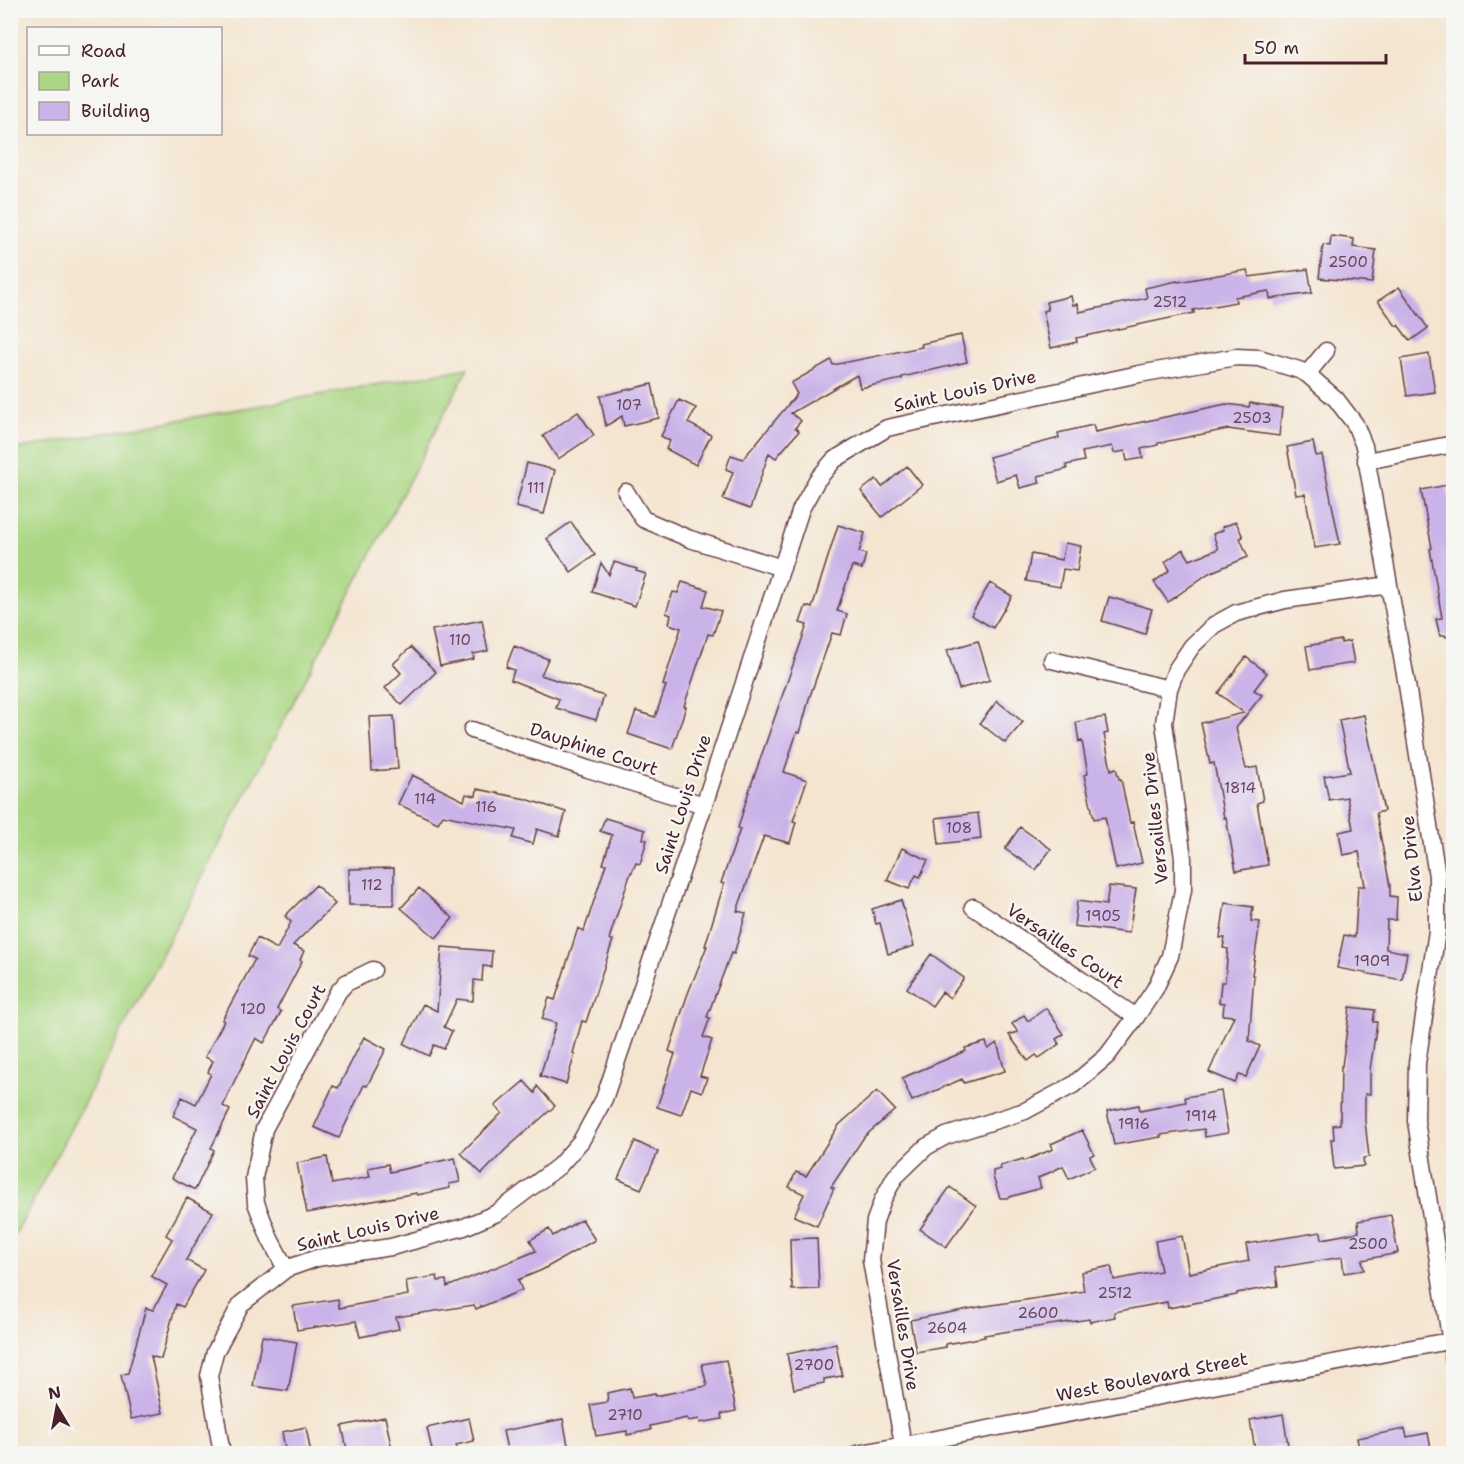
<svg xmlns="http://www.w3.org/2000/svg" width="1464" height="1464" viewBox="0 0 1464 1464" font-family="'Shantell Sans',sans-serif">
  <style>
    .green { fill: #abd784; stroke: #7a7b58; stroke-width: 1.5 }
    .building { fill: #cab3e8 }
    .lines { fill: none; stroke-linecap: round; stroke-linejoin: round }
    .minor-casing { stroke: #643d44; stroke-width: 19 }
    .minor { stroke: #fff; stroke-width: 16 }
    .labels { text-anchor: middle; stroke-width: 5; stroke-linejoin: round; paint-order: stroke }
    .number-label { font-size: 15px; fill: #6a445a }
    .street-label { font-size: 18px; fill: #4a1f2b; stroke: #f6f6f2 }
  </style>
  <rect width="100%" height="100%" fill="#f6f6f2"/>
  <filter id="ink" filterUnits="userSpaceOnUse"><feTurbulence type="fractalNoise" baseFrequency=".0167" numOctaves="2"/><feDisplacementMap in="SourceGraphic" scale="12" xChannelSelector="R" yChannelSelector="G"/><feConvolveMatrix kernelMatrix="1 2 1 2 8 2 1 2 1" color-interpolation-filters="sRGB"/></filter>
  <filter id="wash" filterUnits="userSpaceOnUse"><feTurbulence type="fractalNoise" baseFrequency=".008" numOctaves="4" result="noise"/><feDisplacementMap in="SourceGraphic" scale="24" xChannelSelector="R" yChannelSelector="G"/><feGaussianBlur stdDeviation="1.35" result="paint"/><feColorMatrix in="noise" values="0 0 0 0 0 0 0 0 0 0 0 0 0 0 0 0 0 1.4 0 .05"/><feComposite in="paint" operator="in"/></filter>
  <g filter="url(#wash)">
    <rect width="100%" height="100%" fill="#f4e5d0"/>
    <!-- green -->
    <path class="green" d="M468,368l-457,875v-793z"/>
    <g id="blocks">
      <!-- building -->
      <path class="building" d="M1331,236l23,3 -1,8 23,3 -4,33 -53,-5 4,-33 7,1z
        M1308,269l4,24 -42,6 -1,-8 -34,6 1,5 -43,8 1,3 -118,25 1,4 -26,6 -8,-37 5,-1 -2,-8 25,-6 2,9 5,-1 1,8 68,-14 -2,-10 32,-7 1,1 69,-12 2,7z
        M1399,287l29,41 -18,13 -12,-16 -2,1 -18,-25z
        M961,335l6,27 -65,15v2l-42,9 -3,-13 -66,38 10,8 -6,7 4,3 -23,27 -7,-5 -19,56 -27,-10 10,-27 -7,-3 5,-14 12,4 54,-65 -6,-11 40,-23 2,5 89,-18 -1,-3z
        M1429,354l6,38 -28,4 -6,-37z
        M652,384l7,34 -35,8 -2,-10 -16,10 -6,-30z
        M679,400l17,8 -8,15 23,12 -15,30 -30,-16 4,-8 -9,-5z
        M1250,403l32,5 -3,28 -51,-7 -70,14v2l-17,4 2,9 -16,3 -2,-10 -11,2 -2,-7 -30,6 2,9 -18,4 1,4 -29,7 2,7 -20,5 -4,-13 -20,6 -7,-24 70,-19 -1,-5 35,-8 2,7 131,-28 23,3z
        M578,412l16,23 -36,24 -15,-23z
        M1313,442l3,14 6,-1 18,89 -25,4 -10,-54 -9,1 -9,-48z
        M527,463l28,7 -11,44 -28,-7z
        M907,466l15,19 -40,32 -21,-26 15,-12 6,8z
        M1447,485l7,32v120h-8l-1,-2 -5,1 -4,-17 6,-1 -12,-69 2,-1 -11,-58z
        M571,522l24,33 -24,17 -24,-33z
        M1236,522l7,15 -3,1 8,19 -39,16 -41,29 -14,-20 16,-12 -5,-8 18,-13 7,11 28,-11 -5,-15 10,-4 -1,-3z
        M838,525l27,8 -6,19 7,2 -4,15 -10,-3 -15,45 10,3 -6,21 -9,-2 -23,66 -9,34 -3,-1 -13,40 23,8 -14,41 3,1 -6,21 -26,-7 -27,75 9,2 -12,41 -3,-1 -24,64 3,1 -7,19 9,3 -12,36 7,2 -5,14 -11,-4 -10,27 -24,-8 18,-53 -6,-3 18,-55 20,-50h-2l19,-62 -3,-1 19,-54 -2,-1 11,-37 58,-166 -7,-2 6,-17 6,2z
        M1065,543l16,3 -4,25 -14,-2 -3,18 -34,-6 5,-27 31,6z
        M614,562l23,7 -1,2 10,3 -11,32 -43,-14 9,-29 8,12z
        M682,582l26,8 -5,16 18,5 -8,24 -5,-1 -24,72 2,1 -14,42 -44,-15 8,-23 19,6 11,-31 -3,-1 18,-57 -12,-4 2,-9 -5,-2 7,-21 5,1z
        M990,583l22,13 -19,32 -22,-13z
        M1109,597l43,12 -7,25 -43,-13z
        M482,620l6,31 -15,3 1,5 -34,7 -8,-36z
        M1341,640v3l9,-2 4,22 -44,7 -4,-24z
        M978,641l12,39 -31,9 -12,-39z
        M514,646l34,13 -7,16 63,21 -8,24 -40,-12 3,-9 -48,-19 3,-10 -8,-3z
        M411,647l25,25 -34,33 -17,-17 16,-15 -8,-9z
        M1246,657l21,16 -13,17 8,5 -26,33 10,41 11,-2 6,34 -6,2 11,62 -32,6 -10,-54 -2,1 -10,-55 -4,1 -9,-41 43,-10 -26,-20z
        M997,701l26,21 -18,21 -25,-20z
        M1364,715l20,96 -8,2 14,73v10l7,1 -1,23h-9l-1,29 21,4 -5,27 -65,-12 7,-33 11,2 3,-51h7l-6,-34 -16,3 -4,-23 14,-3 -6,-32 -18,3 -5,-24 26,-4 -11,-52z
        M394,716l4,53 -26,2 -3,-54z
        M1105,717l3,16 -4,1 7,36 5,-2 3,11h2l9,44 3,-1 9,41 -26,6 -11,-52 -11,2 -10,-44 4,-1 -6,-33 -3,1 -3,-20z
        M412,775l52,26 2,-7 10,2 1,-7 49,10 40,13 -7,24 -22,-7 -4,15 -20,-6 3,-8 -73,-15 -5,8 -40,-19z
        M978,813l3,26 -42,5 -3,-26z
        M605,818l40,12 -2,9 4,1 -7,24 -4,-1 -4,9h-1l-22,67 4,1 -27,82 -4,-1 -9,32 2,1 -9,30 -26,-8 16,-53 -14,-4 7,-21 6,2 23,-72 6,3 22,-67h-3l9,-29 -12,-4z
        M1020,827l31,22 -15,21 -31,-21z
        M902,848l26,12 -8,17 -4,-2 -7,14 -22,-9z
        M394,868v37h-45v-36z
        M316,885l19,19 -42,41 11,6 -4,9 2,1 -25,48 4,3 -17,31 -8,-5 -29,58h1l-5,10 7,4 -19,38 3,2 -19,40 -23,-12 25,-50 -24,-12 9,-19 14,7 15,-30 -3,-2 5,-11 -8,-4 19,-36 -2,-1 33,-61 -7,-3 9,-18 20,11 14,-27 -6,-6z
        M1109,886l27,3 -7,44 -55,-7 3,-25 29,4z
        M419,888l34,30 -17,20 -35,-30z
        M901,900l13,46 -26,8 -8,-31 -4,1 -4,-15z
        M1225,903l28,4 -2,14 9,1 -8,53 2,1 -5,65 11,5 -14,31 -7,-2 -4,8 -26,-11 25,-56 -11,-1 1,-12h-5l2,-21h4l3,-33 -5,-1 2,-10h-5z
        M442,947l50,4 -1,16 -8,-1 -1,15 -8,-1 -1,21 -16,-2 -13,28 8,4 -8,18 -10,-4 -5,11 -25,-12 19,-40 14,7z
        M931,954l33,24 -14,20 -8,-6 -10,14 -25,-18z
        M1350,1007l25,3 -2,12h4l-7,48v24h-5v27l4,36 -6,1 1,8 -30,3 -3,-30h3l-1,-14 7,-1 1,-58h1z
        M1046,1008l18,26 -8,5 3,5 -20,14 -3,-3 -8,6 -19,-26 9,-3 -6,-8 12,-9 4,6z
        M364,1037l22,12 -19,37 -3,-1 -25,53 -25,-11 19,-41 5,2z
        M986,1042l2,7 9,-6 8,28 -41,12 -2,-4 -50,22 -10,-23 64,-27 -1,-3z
        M524,1081l11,12 2,-7 18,20 -50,44 -23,24 -21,-21 41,-40 -7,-7z
        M877,1091l18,19 -31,27 -33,50 3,1 -17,38 -23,-10 10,-22 -15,-7 7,-15 10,4 33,-51z
        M1221,1091l7,42 -23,4 -1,-8 -44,6 1,2 -47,8 -7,-34 32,-6 1,6 46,-9 -1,-5z
        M1082,1130l12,24 -4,2 5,11 -26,12 -6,-13 -25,12 3,10 -35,10h-6l-7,-21v-6l8,-2 -1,-3 23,-7 1,2 29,-12 -2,-5z
        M635,1141l23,11 -17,37 -23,-10z
        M327,1157l5,27 38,-7 -2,-9 20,-4 2,8 65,-14 5,24 -11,2 1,4 -33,7v-2l-110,20 -10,-50z
        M950,1187l26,19 -30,41 -26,-18z
        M187,1198l26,14 -27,48 18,10 -21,37 -7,-3 -15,55 -10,-3 12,57 -32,6 -10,-44 7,-2 18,-65 7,2 14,-25 -16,-9 21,-37 -6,-4z
        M1391,1215l7,38 -36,7 2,10 -20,3 -2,-16 -67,11 3,18 -41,7v2l-69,13 -1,-6 -53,10 1,5 -25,5 -1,-3 -105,16 1,2 -39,7v3l-30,5 -6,-32 69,-13 105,-16 -3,-19 30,-6 3,14 47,-9 -6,-30 27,-5 7,37 60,-12 -3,-17 75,-12 1,7 37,-7 -1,-11z
        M582,1219l13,21 -53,30 -24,10 4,10 -46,19 -2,-4 -78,12 3,12 -39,8 -4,-16 -59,9 -4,-24 45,-7 1,9 69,-13 -2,-14 31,-5 1,5 8,-1 1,7 89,-36 -6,-11 19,-11 4,7z
        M817,1238l2,51 -27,1v-8h-1l-1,-43z
        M262,1336l35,6 -9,49 -35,-5z
        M836,1344l6,32 -18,3v4l-30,6 -7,-35z
        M726,1360l10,51 -15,3 1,5 -22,4 -1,-4 -11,2 -1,-3 -37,8 1,4 -24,5v-4l-31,5 -6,-31 18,-3 -1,-9 23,-5 2,10 23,-4v2l52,-10 -5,-22z
        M1283,1414l5,31 -33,5 -5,-30z
        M385,1417l7,32 -11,2 1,3h-34l-6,-28z
        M469,1418l5,23 -18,4 2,9h-25l-6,-26z
        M563,1419l5,26 -43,9h-17l-5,-23z
        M306,1427l5,27h-25l-4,-22z
        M1405,1429l2,8 21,-4 4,21h-72l-3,-16z"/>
    </g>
  </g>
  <g filter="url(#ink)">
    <use href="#blocks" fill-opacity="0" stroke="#643d44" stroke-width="1.5"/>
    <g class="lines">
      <defs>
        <path id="minor" d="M1307,374l19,-23
          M1366,461l88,-17
          M626,492l17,27 47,20 92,29
          M1052,660l117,29
          M472,730l116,39 116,36
          M973,907l163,110
          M286,1269l-16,-30 -14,-36 -2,-25 10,-49 74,-137 8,-9 27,-13
          M903,1445l-32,-185 4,-39 8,-22 12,-22 31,-30 20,-11 79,-25 48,-26 34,-29 29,-39 19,-28 15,-33 13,-66v-32l-19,-135 5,-34 7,-19 16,-24 22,-21 22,-12 49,-13 104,-15
          M222,1454l-13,-78 6,-24 26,-48 45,-35 31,-11 74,-11 73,-20 33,-14 62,-47 22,-25 23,-42 100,-294 97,-296 16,-29 17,-20 53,-32 252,-54 97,-17 23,1 40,12 8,4 29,25 19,25 9,22 43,239 30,191v55l-20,132 -1,58 38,241
          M857,1454l597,-114"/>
      </defs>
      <!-- minor casing -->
      <use href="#minor" class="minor-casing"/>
      <!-- minor -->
      <use href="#minor" class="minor"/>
    </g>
  </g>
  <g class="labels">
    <!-- number labels -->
    <g class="number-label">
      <text x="1348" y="267">2500</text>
      <text x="1170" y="307">2512</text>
      <text x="629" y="410">107</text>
      <text x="1252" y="423">2503</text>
      <text x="536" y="493">111</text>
      <text x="460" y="645">110</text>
      <text x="1240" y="793">1814</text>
      <text x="425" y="804">114</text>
      <text x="486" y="812">116</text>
      <text x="959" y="833">108</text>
      <text x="372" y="890">112</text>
      <text x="1103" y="921">1905</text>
      <text x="1372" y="966">1909</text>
      <text x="253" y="1014">120</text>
      <text x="1201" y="1121">1914</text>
      <text x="1134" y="1129">1916</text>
      <text x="1368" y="1249">2500</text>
      <text x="1115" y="1298">2512</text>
      <text x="1038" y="1318">2600</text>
      <text x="947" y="1333">2604</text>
      <text x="814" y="1370">2700</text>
      <text x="625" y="1420">2710</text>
    </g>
    <!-- street labels -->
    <g class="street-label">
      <text transform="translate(965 391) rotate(-12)" y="6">Saint Louis Drive</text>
      <text transform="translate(594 749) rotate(18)" y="6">Dauphine Court</text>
      <text transform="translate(683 804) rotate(-72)" y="6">Saint Louis Drive</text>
      <text transform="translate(1155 818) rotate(-96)" y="6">Versailles Drive</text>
      <text transform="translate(1412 859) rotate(-96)" y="6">Elva Drive</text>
      <text transform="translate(1065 946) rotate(34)" y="6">Versailles Court</text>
      <text transform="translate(286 1051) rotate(-62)" y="6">Saint Louis Court</text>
      <text transform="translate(368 1229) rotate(-13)" y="6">Saint Louis Drive</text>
      <text transform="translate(903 1325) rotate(81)" y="6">Versailles Drive</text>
      <text transform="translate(1152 1377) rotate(-11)" y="6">West Boulevard Street</text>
    </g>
  </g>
  <!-- margin -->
  <rect width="1464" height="1464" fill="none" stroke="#f6f6f2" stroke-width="36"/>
  <!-- legend -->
  <rect x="27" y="27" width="195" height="108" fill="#f6f6f2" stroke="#b1a0a2" stroke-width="1.5"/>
  <rect x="39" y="46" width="30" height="9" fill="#ffffff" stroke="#b1a0a2" stroke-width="1.5"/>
  <text x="81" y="57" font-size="18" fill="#4a1f2b">Road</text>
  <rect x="39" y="72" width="30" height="18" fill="#abd784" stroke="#b1a0a2" stroke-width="1.5"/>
  <text x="81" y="87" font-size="18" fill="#4a1f2b">Park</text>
  <rect x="39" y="102" width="30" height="18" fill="#cab3e8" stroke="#b1a0a2" stroke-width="1.5"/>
  <text x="81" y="117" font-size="18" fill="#4a1f2b">Building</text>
  <!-- north arrow -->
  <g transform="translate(57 1407) rotate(350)" stroke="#f6f6f2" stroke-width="4.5" paint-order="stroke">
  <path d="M0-4.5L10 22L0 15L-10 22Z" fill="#4a1f2b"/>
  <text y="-9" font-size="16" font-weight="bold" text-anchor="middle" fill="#4a1f2b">N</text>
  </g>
  <!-- scale -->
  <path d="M1245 54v9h141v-9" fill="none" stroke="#4a1f2b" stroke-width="3"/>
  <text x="1254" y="54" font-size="18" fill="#4a1f2b" stroke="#f6f6f2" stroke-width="4.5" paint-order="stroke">50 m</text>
</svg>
